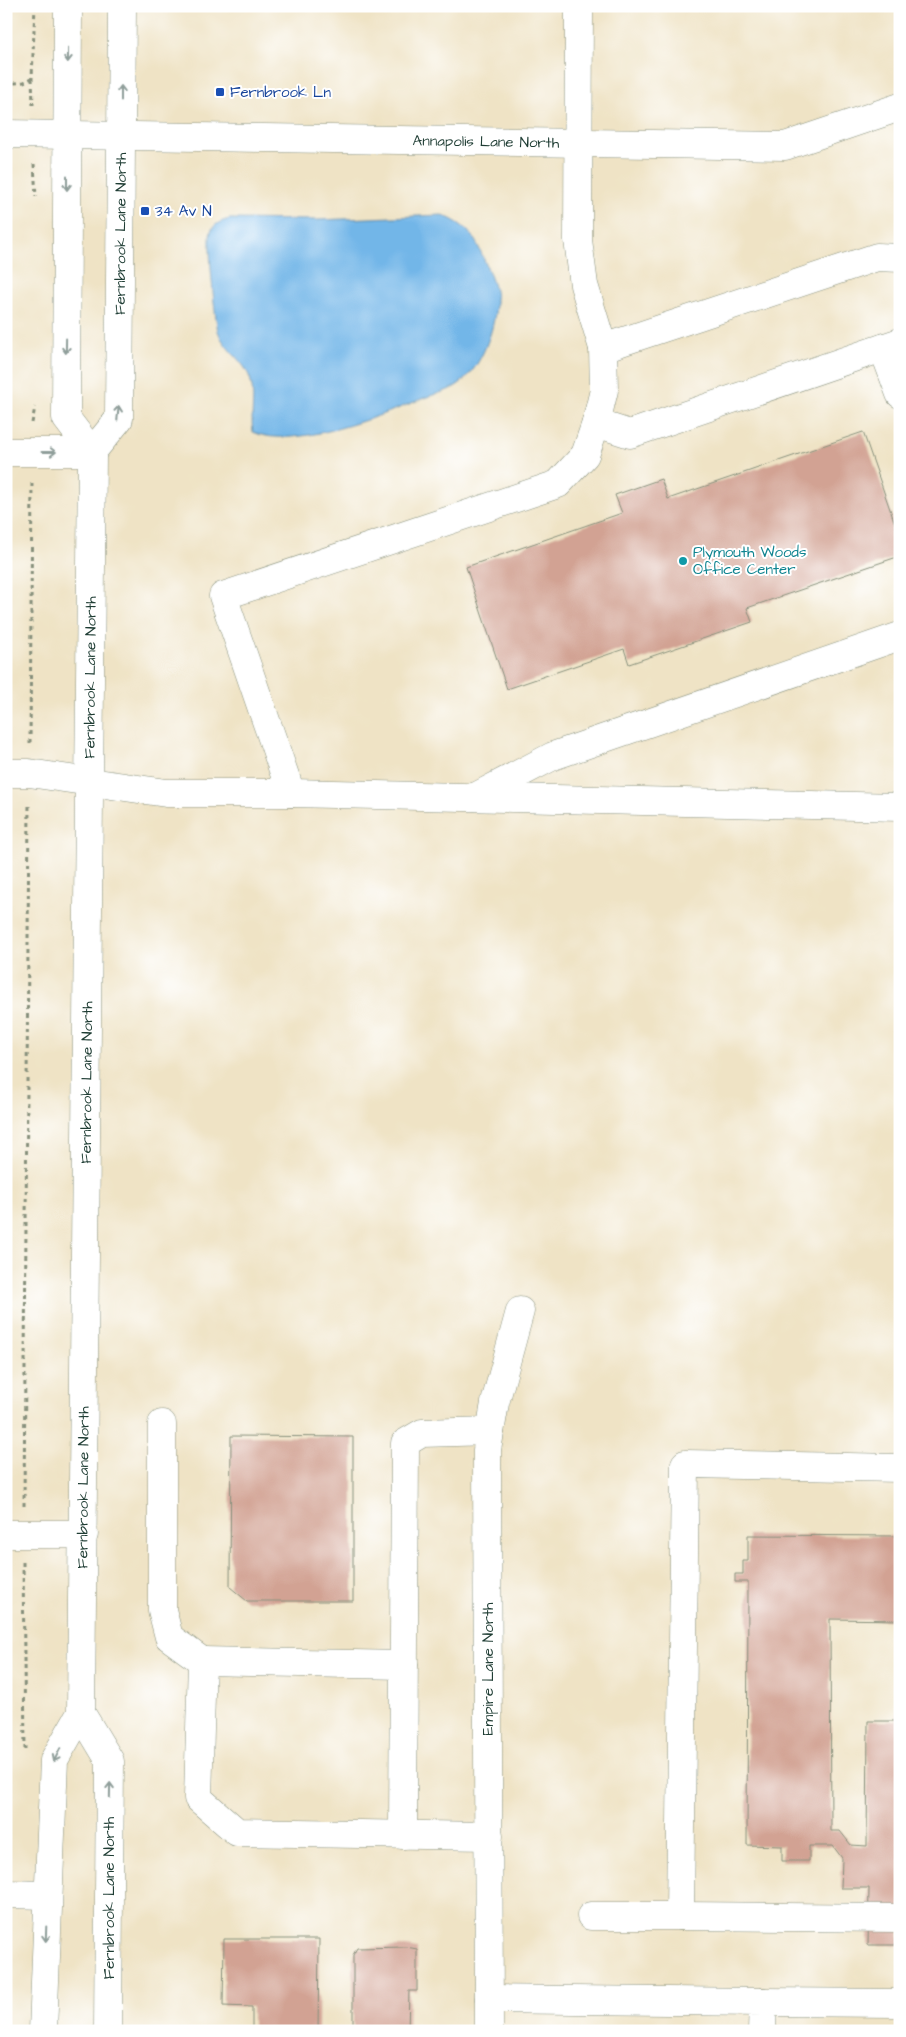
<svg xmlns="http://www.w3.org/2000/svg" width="906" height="2037" viewBox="0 0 906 2037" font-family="'Architects Daughter',sans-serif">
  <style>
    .water { fill: #72b6e8; stroke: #487a8e }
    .building { fill: #d2a293 }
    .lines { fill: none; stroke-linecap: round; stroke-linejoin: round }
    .minor-casing { stroke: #87907c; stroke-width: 29 }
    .path { stroke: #87907c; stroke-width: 3; stroke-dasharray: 4 4; stroke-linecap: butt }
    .minor { stroke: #fff; stroke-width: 28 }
    .oneway { stroke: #8f9e9a }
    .transit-dot { fill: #1a4fb4; stroke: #fff; stroke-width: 2 }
    .culture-dot { fill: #0f9aa8; stroke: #fff; stroke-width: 2 }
    .labels { text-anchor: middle; stroke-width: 4; stroke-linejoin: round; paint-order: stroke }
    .transit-label { font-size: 15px; fill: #164399; stroke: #fff; text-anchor: start }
    .street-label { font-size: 15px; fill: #1f3d34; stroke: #fff }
    .culture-label { font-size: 15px; fill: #0d838f; stroke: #fff; text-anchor: start }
  </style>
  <rect width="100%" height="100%" fill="#fff"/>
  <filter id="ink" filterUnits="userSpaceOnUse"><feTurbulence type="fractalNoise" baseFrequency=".02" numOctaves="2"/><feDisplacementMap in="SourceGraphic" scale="10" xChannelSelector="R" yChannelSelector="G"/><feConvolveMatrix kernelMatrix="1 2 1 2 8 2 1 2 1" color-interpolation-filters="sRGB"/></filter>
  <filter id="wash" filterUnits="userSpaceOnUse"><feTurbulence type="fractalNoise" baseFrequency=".0096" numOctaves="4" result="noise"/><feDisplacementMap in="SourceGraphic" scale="20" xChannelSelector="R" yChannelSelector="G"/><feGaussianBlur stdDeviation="1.12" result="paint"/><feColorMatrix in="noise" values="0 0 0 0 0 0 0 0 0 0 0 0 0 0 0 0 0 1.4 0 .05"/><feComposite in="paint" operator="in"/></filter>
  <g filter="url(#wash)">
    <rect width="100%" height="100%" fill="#efe3c5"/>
    <!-- water -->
    <path class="water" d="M442,215c29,12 34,24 45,52 4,11 10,24 9,36 -1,26 -15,66 -37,81 -9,7 -24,10 -35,14 -41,17 -130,53 -171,34 -3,-19 3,-35 -3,-54 -6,-18 -26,-28 -32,-47 -3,-12 -11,-92 -7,-100 4,-8 11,-10 19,-12l88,1z"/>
    <g id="blocks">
      <!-- building -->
      <path class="building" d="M863,432l37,106v18l-153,52 5,14 -123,42 -5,-15 -117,40 -41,-122 156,-54 -7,-18 46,-16 7,20z
        M231,1436l122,1v164h-106l-17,-14z
        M748,1535l152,1v84l-70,-1 1,212h9l11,14 16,1 1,-125h29l3,-100v324h-32l1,-57h-28l1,-30 -9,-12h-24v15h-27v-15l-35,-1 1,-263h-13v-8h8v-13h5z
        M224,1939h95l-1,92h-66v-24l-29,-1z
        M406,1947l11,2v42h-8l-1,40h-55v-76l4,-7z"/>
    </g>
  </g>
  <g filter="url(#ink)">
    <use href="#blocks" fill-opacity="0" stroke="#87907c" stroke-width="1"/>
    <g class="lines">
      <defs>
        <g id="minor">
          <path d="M579,6l-1,234 6,45 19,63 274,-91 23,1"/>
          <path id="s1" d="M6,134l779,12 115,-39"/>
          <path d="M883,348l17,46"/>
          <path d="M596,423l34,11 270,-92"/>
          <path d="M6,452h86"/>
          <path id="s2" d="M92,452l27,-33 3,-413"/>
          <path d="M6,773h23l137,20h125l609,14"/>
          <path d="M291,793l-68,-197 335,-112 27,-29 11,-32 8,-33 -1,-42"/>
          <path d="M475,797l78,-41 347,-120"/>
          <path d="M162,1424v186l7,27 33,24 -4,137 39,34 252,4"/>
          <path d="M6,1534h78"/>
          <path d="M202,1661l202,4"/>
          <path d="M81,1713l29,48 -2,270"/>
          <path d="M403,1835l2,-392 17,-10 68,-2"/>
          <path d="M6,1894l42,1"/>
          <path d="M591,1916h89l5,-452 215,4"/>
          <path d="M680,1916l220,2"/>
          <path d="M489,1999l274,3 -1,29"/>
          <path d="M763,2002l137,1"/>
          <path id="s3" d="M43,2031l11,-271 27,-47 11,-1261 -26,-34 2,-412"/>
          <path d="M489,2031l-2,-581 8,-47 25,-92"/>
        </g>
      </defs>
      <!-- minor casing -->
      <use href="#minor" class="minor-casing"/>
      <!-- path -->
      <path class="path" d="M32,78l1,27
        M6,84l18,-2 8,-4 3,-72
        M34,164l2,33
        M32,423l3,-16
        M30,743l2,-263
        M24,1506l5,-704
        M23,1562l2,189"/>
      <!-- minor -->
      <use href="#minor" class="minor"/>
    </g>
    <!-- one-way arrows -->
    <defs><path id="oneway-shaft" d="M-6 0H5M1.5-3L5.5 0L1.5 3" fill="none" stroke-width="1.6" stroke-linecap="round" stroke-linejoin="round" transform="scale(1.25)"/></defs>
    <g class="oneway">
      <use href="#oneway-shaft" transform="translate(68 55) rotate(91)"/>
      <use href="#oneway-shaft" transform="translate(121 93) rotate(-90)"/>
      <use href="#oneway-shaft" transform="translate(67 183) rotate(90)"/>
      <use href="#oneway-shaft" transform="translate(66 346) rotate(91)"/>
      <use href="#oneway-shaft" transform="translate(118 413) rotate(-84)"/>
      <use href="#oneway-shaft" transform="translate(49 452)"/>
      <use href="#oneway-shaft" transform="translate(57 1755) rotate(116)"/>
      <use href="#oneway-shaft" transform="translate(110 1790) rotate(-89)"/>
      <use href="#oneway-shaft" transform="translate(46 1934) rotate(92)"/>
    </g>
  </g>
  <!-- markers -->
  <g class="transit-dot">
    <rect x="215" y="87" width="10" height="10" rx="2.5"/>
    <rect x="140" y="206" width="10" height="10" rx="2.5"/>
  </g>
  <circle class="culture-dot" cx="683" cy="561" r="5"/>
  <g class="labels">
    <!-- transit labels -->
    <g class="transit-label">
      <text x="230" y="97">Fernbrook Ln</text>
      <text x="155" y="216">34 Av N</text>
    </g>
    <!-- street labels -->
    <g class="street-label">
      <text dy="5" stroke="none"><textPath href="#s1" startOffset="480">Annapolis Lane North</textPath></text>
      <text dy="5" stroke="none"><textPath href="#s2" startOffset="228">Fernbrook Lane North</textPath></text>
      <text dy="5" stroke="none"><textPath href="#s3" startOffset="1361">Fernbrook Lane North</textPath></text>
      <text dy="5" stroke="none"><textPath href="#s3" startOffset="956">Fernbrook Lane North</textPath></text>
      <text dy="5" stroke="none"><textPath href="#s3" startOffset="551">Fernbrook Lane North</textPath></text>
      <text transform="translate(488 1669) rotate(-90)" y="5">Empire Lane North</text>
      <text transform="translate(109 1898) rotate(-90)" y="5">Fernbrook Lane North</text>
    </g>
    <!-- culture labels -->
    <g class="culture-label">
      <text x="693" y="557">Plymouth Woods<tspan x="693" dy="17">Office Center</tspan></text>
    </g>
  </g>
  <!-- margin -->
  <rect width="906" height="2037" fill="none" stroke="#fff" stroke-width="25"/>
</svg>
